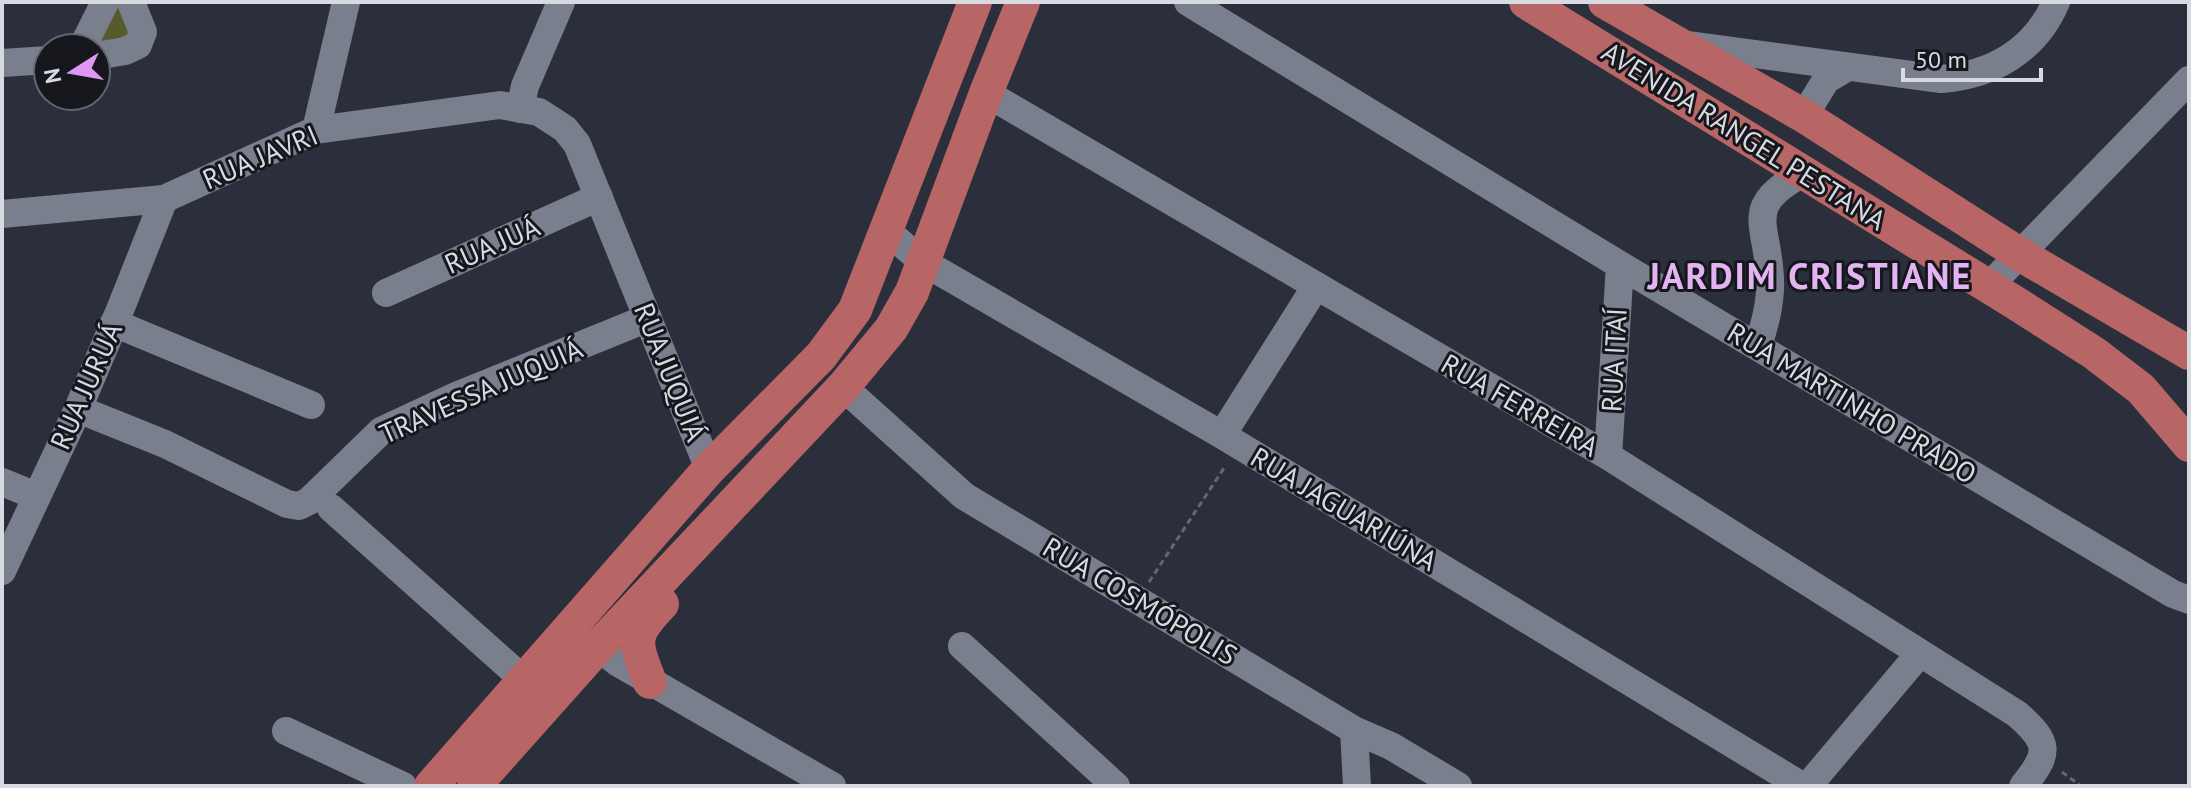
<svg xmlns="http://www.w3.org/2000/svg" width="2191" height="788" viewBox="0 0 2191 788" font-family="'PT Sans',sans-serif">
  <style>
    .green { fill: #575a2d }
    .lines { fill: none; stroke-linecap: round; stroke-linejoin: round }
    .path { stroke: #646772; stroke-width: 3; stroke-dasharray: 6 4; stroke-linecap: butt }
    .minor { stroke: #7a7f8d; stroke-width: 28 }
    .major { stroke: #b76565; stroke-width: 34 }
    .labels { text-anchor: middle; stroke-width: 6; stroke-linejoin: round; paint-order: stroke }
    .street-label { font-size: 28px; fill: #d8dae2; stroke: #15171d }
    .district-label { font-size: 36px; font-weight: bold; letter-spacing: 2px; fill: #e3b3f2; stroke: #15171d }
  </style>
  <rect width="100%" height="100%" fill="#2b2f3b"/>
  <!-- green -->
  <path class="green" d="M119,3l14,33 -35,6z"/>
  <g class="lines">
    <!-- path -->
    <path class="path" d="M1149,582l77,-117
      M2062,772l19,14"/>
    <!-- minor -->
    <path class="minor" d="M1188,2l432,263 553,329 16,6
      M1687,45l254,34c51,-4 94,-28 115,-77
      M82,48l23,-46
      M96,56l29,-5 13,-6 5,-13 -12,-30
      M2,63l46,-3
      M986,93l622,363 409,258c33,29 33,39 6,72
      M520,109l5,-23 36,-84
      M1804,116l22,-36 22,-13
      M316,130l30,-128
      M2,214l162,-15 152,-69 184,-25 39,7 26,17 12,15 132,325
      M887,231l36,31 299,173 580,351
      M1989,286l200,-206
      M386,293l213,-96
      M114,323l197,82
      M1758,346c7,-22 13,-44 12,-67 -2,-56 -29,-72 33,-106
      M843,387l121,109 390,234 37,16 67,40
      M78,409l87,35 122,60 12,2 10,-5 72,-70 75,-35 192,-78
      M1222,435l94,-149
      M1608,456l12,-191
      M2,482l34,14
      M331,508l192,171
      M2,571l76,-162 44,-104 42,-106
      M962,646l154,140
      M598,647l19,15 215,124
      M1354,730l3,56
      M286,731l117,55
      M1808,786l112,-133"/>
    <!-- major -->
    <path class="major" d="M1526,2l488,300 80,51 47,36 48,56
      M1605,2l199,114 217,139 168,98
      M650,682c-16,-41 -19,-46 12,-78
      M431,786l278,-317 112,-113 34,-46 120,-308
      M474,786l124,-139 245,-260 48,-58 21,-37 74,-199 37,-91"/>
  </g>
  <g class="labels">
    <!-- street labels -->
    <g class="street-label">
      <text transform="translate(1744 136) rotate(32)" y="10">AVENIDA RANGEL PESTANA</text>
      <text transform="translate(260 157) rotate(-23)" y="10">RUA JAVRI</text>
      <text transform="translate(492 245) rotate(-24)" y="10">RUA JUÁ</text>
      <text transform="translate(1614 360) rotate(-87)" y="10">RUA ITAÍ</text>
      <text transform="translate(670 372) rotate(68)" y="10">RUA JUQUIÁ</text>
      <text transform="translate(86 386) rotate(-66)" y="10">RUA JURUÁ</text>
      <text transform="translate(481 391) rotate(-24)" y="10">TRAVESSA JUQUIÁ</text>
      <text transform="translate(1852 403) rotate(31)" y="10">RUA MARTINHO PRADO</text>
      <text transform="translate(1520 405) rotate(30)" y="10">RUA FERREIRA</text>
      <text transform="translate(1344 509) rotate(31)" y="10">RUA JAGUARIÚNA</text>
      <text transform="translate(1140 601) rotate(31)" y="10">RUA COSMÓPOLIS</text>
    </g>
    <!-- district labels -->
    <g class="district-label">
      <text x="1810" y="289">JARDIM CRISTIANE</text>
    </g>
  </g>
  <!-- border -->
  <rect width="2191" height="788" fill="none" stroke="#d8dae2" stroke-width="8"/>
  <!-- north arrow -->
  <g transform="translate(72 72) rotate(259)"><circle r="38" fill="#15171d" stroke="#63656c" stroke-width="2"/>
  <path d="M0-6L14 30L0 20L-14 30Z" fill="#de98f3"/>
  <text y="-12" font-size="22" font-weight="bold" text-anchor="middle" fill="#d8dae2">N</text>
  </g>
  <!-- scale -->
  <path d="M1903 68v12h138v-12" fill="none" stroke="#d8dae2" stroke-width="4"/>
  <text x="1915" y="68" font-size="24" fill="#d8dae2" stroke="#15171d" stroke-width="6" paint-order="stroke">50 m</text>
</svg>
